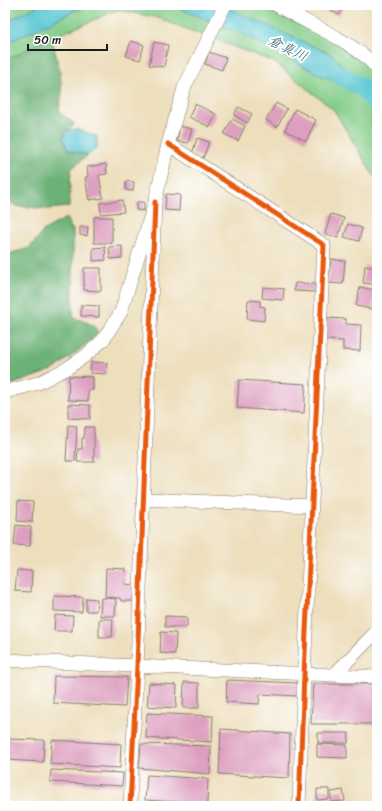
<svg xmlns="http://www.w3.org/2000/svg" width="382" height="811" viewBox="0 0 382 811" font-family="Sriracha,'Klee One',sans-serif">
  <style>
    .green { fill: #86ce8a; stroke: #517553 }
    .forest { fill: #6cb176; stroke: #446649 }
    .water { fill: #5ac6d2; stroke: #3b7177 }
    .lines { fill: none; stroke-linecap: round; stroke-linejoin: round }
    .river { stroke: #5ac6d2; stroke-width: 19 }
    .building { fill: #dd9fbf }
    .minor-casing { stroke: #847d6c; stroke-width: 14 }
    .minor { stroke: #fff; stroke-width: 13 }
    .cycleway-casing { stroke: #fff; stroke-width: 8 }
    .cycleway { stroke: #e8590c; stroke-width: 5 }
    .labels { text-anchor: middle; stroke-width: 4; stroke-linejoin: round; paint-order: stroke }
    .water-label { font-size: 14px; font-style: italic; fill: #356065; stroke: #fff }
  </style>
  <rect width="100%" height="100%" fill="#fff"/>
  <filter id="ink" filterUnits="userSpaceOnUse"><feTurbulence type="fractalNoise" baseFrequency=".025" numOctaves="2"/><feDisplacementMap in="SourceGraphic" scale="8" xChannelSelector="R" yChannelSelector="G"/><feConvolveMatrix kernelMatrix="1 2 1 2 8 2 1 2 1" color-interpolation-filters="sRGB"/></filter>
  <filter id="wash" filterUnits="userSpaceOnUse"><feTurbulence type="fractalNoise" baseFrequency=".012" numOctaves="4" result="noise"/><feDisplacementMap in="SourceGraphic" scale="16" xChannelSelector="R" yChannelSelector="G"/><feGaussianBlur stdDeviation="0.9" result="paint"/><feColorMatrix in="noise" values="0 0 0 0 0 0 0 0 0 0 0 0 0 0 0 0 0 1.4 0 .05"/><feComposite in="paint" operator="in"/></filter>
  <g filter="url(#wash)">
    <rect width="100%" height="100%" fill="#eddebc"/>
    <!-- green -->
    <path class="green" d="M5,5h265l90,48 17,18v110l-43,-71 -60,-48 -119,-45 -38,-7 -82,35 -30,16z"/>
    <!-- forest -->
    <path class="forest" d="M51,36l9,35 2,22 -3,16 1,4 15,11 -11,9v7l6,10 18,5 -17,14 -2,38 -21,2 -31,-3 -12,-6v-139z
      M66,218l7,13v86l20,8 5,7 -8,9 -35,28 -50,18v-132l24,-7 15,-18z"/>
    <!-- water -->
    <path class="water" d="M40,5h47l-82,39v-22z
      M171,5h50l110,49 32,34 -39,-11 -82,-43z
      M76,129l21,7v12l-9,7 -20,-5 -5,-12 5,-8z"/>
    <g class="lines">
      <!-- river -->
      <path class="river" d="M341,76l22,12 14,16"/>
    </g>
    <g id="blocks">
      <!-- building -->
      <path class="building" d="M299,5h11l-4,6z
        M326,5h19l-6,10 -14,-7z
        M131,41l13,4 -4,15 -14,-4z
        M154,42l14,3 -4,22 -15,-2z
        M209,52l17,6 -4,12 -17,-6z
        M276,103l11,6 -10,18 -11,-7z
        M195,104l21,10 -6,13 -21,-10z
        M238,107l14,7 -5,9 -13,-8z
        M295,109l21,11 -10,21 -21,-11z
        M232,119l13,7 -7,15 -14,-7z
        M180,126l12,3 -4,14 -11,-2z
        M197,138l12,4 -6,16 -11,-4z
        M106,164l1,10 -8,1 4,23 -14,2 -4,-22 3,-2 -1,-9z
        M126,181l8,1 -1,9 -7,-1z
        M166,194l14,1 -1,16 -14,-1z
        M122,200l2,12 -23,2 -1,-11z
        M137,202h7v9l-8,-1z
        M331,214l13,4 -6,20 -13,-4z
        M94,217h18v26h-18z
        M348,224l14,4 -3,13 -15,-4z
        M80,227h8l-1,9 -7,-1z
        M122,246v12l-12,1 -1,-12z
        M105,247l1,13 -13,1v-13z
        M331,259l14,2 -2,23 -15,-1z
        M365,266l12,2v17l-14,-2z
        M84,268h17v23l-17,-1z
        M295,283l21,1v8l-22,-1z
        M263,287l21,2 -1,11 -21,-2z
        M360,287l15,3 -3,19 -16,-3z
        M248,300l12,1v5l5,1 -1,14 -17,-2z
        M81,305l18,1v11l-18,-1z
        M327,318l19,1v5l15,1 -1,26 -17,-1v-9l-18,-1z
        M91,362l16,1 -1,11 -16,-1z
        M69,376l24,1v13h-5v11l-20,-1z
        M239,380l67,4 -2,29 -67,-5z
        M68,404l22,1v14l-22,-1z
        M68,425l9,1 -2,35h-9z
        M85,427h9v35h-17l1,-13h4v-11h2z
        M18,501l15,1 -1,20 -15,-1z
        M16,525l15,2 -1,19 -16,-1z
        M106,568l20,1 -1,15 9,1 -1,16h-12l-1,-3 -15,-1z
        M17,570l15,1 -1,21 -16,-1z
        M54,596l29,1 -1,15 -28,-1z
        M86,598l11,1 -1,12h-10z
        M101,598l15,1 -1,17h-15z
        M55,615l18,1 -1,15h-18z
        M165,616l22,1v10h-22z
        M99,619h14l-1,18h-13z
        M161,632l15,1 -1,21 -15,-1z
        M54,676l73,1 -2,30 -72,-4z
        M227,680l71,3 -1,13 -37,-2 -1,10 -33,-2z
        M184,682l15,1v25h-16z
        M149,683l28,2 -1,23 -29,-2z
        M313,684h64v40h-66z
        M147,713l66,3 -1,26 -66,-4z
        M221,729l69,5 -1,44 -70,-4z
        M318,733h31l-1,10h-30z
        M5,739l39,1 -1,22 -38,-2z
        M52,740l69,4 -1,24 -70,-4z
        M141,744l70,2 -1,28 -71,-6z
        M317,744l30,1v13l-30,-1z
        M51,770l72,3 -1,13 -72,-4z
        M147,775l61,4 -1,25 -62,-4z
        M317,789h12v10l-12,1z
        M343,790l2,11 -14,1v-10z
        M329,804l1,2h-12v-1z"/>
    </g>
  </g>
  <g filter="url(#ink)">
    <use href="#blocks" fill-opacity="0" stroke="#847d6c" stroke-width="1"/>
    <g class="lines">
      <defs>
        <path id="minor" d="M276,5c30,18 63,30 90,52 4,3 7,8 11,11
          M168,144l156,101 -20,429 -5,132
          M5,392l33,-9 28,-14 19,-13 18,-16 18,-28 34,-110 13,-58 16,-56 41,-83
          M143,499l169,7
          M5,660l372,17
          M334,675l43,-44
          M130,806l7,-140 18,-464
          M375,806l2,-1"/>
      </defs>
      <!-- minor casing -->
      <use href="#minor" class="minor-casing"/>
      <!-- minor -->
      <use href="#minor" class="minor"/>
      <defs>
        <path id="cycleway" d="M168,144l156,101 -20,429 -5,132
          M130,806l7,-140 18,-464"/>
      </defs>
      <!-- cycleway casing -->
      <use href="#cycleway" class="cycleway-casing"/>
      <!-- cycleway -->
      <use href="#cycleway" class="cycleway"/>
    </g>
  </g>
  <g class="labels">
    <!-- water labels -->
    <g class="water-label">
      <text transform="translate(288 48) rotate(26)" y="5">倉真川</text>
    </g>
  </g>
  <!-- margin -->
  <rect width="382" height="811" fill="none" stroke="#fff" stroke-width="20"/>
  <!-- scale -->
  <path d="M28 44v6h79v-6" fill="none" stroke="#1c1c1c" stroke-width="2"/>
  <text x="34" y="44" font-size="12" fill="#1c1c1c" stroke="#ffffff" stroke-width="3" paint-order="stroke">50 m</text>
</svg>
